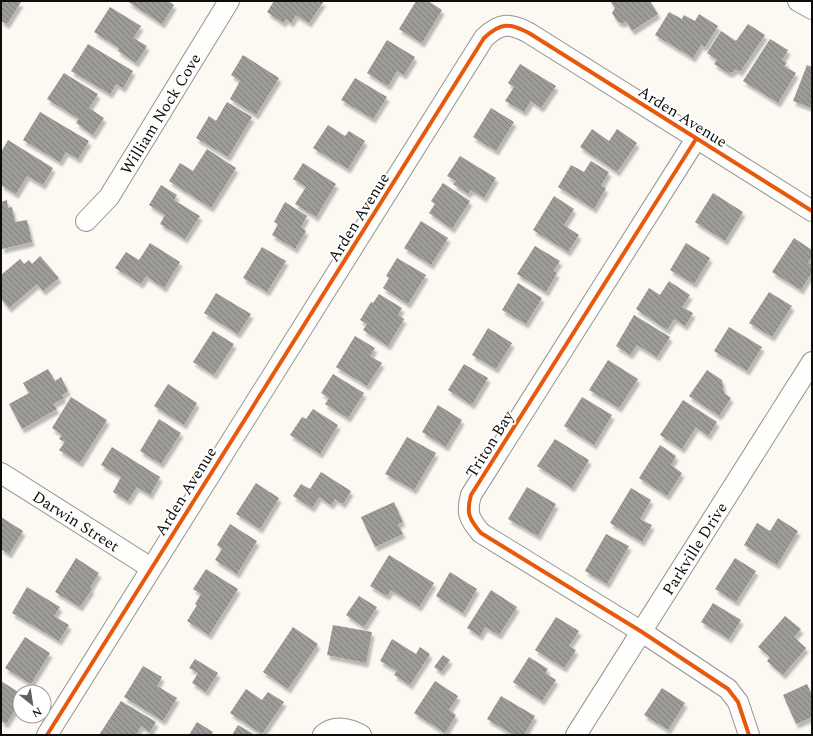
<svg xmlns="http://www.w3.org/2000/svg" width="813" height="736" viewBox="0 0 813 736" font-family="Spectral,serif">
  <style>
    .building { fill: url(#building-back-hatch); filter: url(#shadow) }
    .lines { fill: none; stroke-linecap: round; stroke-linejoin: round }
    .minor-casing { stroke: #949390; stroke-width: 22 }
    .minor { stroke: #fefefd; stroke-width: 20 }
    .cycleway-casing { stroke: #fff; stroke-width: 6 }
    .cycleway { stroke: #e8590c; stroke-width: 4 }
    .labels { text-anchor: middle; stroke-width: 4; stroke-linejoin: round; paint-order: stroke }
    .street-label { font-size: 16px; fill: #0d0d0d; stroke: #fff }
  </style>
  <defs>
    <pattern id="building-back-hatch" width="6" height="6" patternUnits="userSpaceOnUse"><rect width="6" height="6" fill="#9e9c98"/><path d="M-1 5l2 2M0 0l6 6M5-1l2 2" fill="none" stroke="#7f7e7a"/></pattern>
    <filter id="shadow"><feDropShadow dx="2.5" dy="4.5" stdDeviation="1" flood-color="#0004"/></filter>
  </defs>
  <rect width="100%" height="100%" fill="#fbf9f2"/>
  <!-- building -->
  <path class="building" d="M1,1l20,1 -14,22 -6,-3z
    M127,1h41l6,4 -12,19z
    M274,1h50l-15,22 -13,-8 -5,8 -5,-4 -3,4 -16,-11z
    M416,1h12l14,9 -20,33 -23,-14z
    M610,1h40l8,13 -26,17 -6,-10 -3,2 -5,-1 -6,-9 3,-5z
    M110,7l31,19 -8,12 14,8 -11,17 -18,-12 1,-3 -25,-16z
    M669,12l13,7 2,-4 11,6 4,-7 19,12 -13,21 -4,-2 -8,13 -38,-23z
    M748,24l17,11 -25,37 -5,-3 -2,3 -5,1 -14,-9 3,-4 -10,-7 14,-22 15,10z
    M770,39l18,11 -6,10 5,3 -3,3 12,7 -18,30 -35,-22z
    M387,40l28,17 -11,18 -7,-4 -9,15 -21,-13z
    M88,44l45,27 -10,17 -7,-4 -6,10 -39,-23z
    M243,55l36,23 -23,37 -26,-16 10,-18 -9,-6z
    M520,64l36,22 -15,22 -10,-7 -7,11 -19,-11 9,-14 -6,-4z
    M807,65l5,2v41l-19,-7z
    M64,73l34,21 -9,14 15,10 -11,17 -17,-12 3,-4 -32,-20z
    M355,78l32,19 -14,22 -32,-19z
    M227,102l25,15 -24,40 -32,-19 13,-22 7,5z
    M491,108l23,14 -18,29 -23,-14z
    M40,112l49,29 -11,18 -12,-7 -6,10 -37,-22z
    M328,125l17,11 4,-5 16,10 -17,28 -35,-21z
    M592,129l17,12 8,-12 20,14 -20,29 -37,-25z
    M8,140l45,28 -10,17 -16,-9 -11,18 -15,-9v-33z
    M207,149l29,19 -25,40 -42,-27 11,-18 13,8z
    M460,156l36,22 -12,20 -13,-8 -3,4 -15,-10 3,-3 -9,-5z
    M591,161l18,11 -8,14 5,2 -12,21 -36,-22 13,-22 13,7z
    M303,163l33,21 -20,33 -21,-13 11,-17 -13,-8z
    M443,183l27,18 -18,28 -23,-16 6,-9 -4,-3z
    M161,185l16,10 -3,5 26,16 -15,23 -25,-15 5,-9 -16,-10z
    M713,193l30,19 -18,29 -30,-19z
    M554,196l20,13 -10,16 15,10 -11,17 -35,-22z
    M7,200l1,8 4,-1 3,15 12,-2 5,22 -30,7 -1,-47z
    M285,202l22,14 -6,11 5,4 -11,18 -23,-14 6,-11 -4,-2z
    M421,221l27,17 -17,27 -27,-17z
    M794,238l18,12v6l-4,7 4,2v7l-11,18 -29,-18z
    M150,243l30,19 -16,26 -18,-12 -5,8 -26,-16 11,-16 13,8z
    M686,243l24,15 -16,26 -24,-14z
    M535,246l25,15 -7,10 4,2 -11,19 -29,-18z
    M262,247l24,14 -19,31 -24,-14z
    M40,256l19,22 -16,13 -6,-7 -28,24 -8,-9v-24l19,-16 4,5 5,-4 3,4z
    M397,258l29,17 -18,29 -25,-16 6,-10 -3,-2z
    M669,281l21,14 -8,12 11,6 -8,13 -11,-7 -7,11 -31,-21 13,-21 11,7z
    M518,283l24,15 -16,26 -24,-14z
    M769,292l23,14 -20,31 -23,-14z
    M216,293l35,21 -13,20 -34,-21z
    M379,294l23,14 -4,7 6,4 -16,27 -25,-16 4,-6 -7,-4 11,-18 2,1z
    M634,315l36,22 -13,20 -20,-12 -7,10 -14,-9z
    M729,327l33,20 -15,24 -33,-20z
    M488,328l24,15 -16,26 -24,-14z
    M213,331l21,13 -20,31 -21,-13z
    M355,336l20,12 -5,8 12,7 -15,23 -31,-19z
    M608,360l30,19 -19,29 -30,-18z
    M464,364l24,14 -16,27 -24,-15z
    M48,369l7,12 6,-4 7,14 -6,4 2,3 -11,6 4,5 -35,20 -13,-25 20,-11 -6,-10z
    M707,370l15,10 2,13 7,5 -12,18 -30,-20z
    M333,374l31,19 -16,25 -23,-14 4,-6 -8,-5z
    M168,384l29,19 -13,22 -30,-19z
    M71,397l36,23 -27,43 -21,-13 6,-8 -6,-3 3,-4 -10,-7z
    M582,397l30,18 -18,30 -30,-19z
    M683,400l34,22 -9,14 -12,-9 -14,22 -22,-14z
    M438,405l24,15 -16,27 -24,-15z
    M313,409l25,16 -18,29 -30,-19 12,-18 4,2z
    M159,419l22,14 -20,31 -21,-13z
    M407,437l29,16 -22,37 -29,-16z
    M555,439l34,21 -17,28 -35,-22z
    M660,445l16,11 -5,9 11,8 -15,23 -28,-18z
    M112,447l48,30 -10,18 -13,-8 -9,14 -15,-9 8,-15 -20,-12z
    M321,472l30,19 -8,13 -8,-5 -4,6 -12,-8 -7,11 -19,-12 8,-12 9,5z
    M256,483l23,15 -19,31 -24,-15z
    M527,487l29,17 -18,32 -30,-17z
    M631,488l20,12 -11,19 12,6 -10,17 -32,-19z
    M394,502l9,20 -5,2 5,10 -28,13 -14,-30z
    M1,517l22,14 -14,23 -8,-5z
    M778,518l20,13 -21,34 -33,-20 13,-22 13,8z
    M230,524l27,17 -20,33 -22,-14 7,-11 -5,-4z
    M606,534l23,12 -22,38 -22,-13z
    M389,555l45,28 -15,24 -28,-17 -4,6 -17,-10z
    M76,558l23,15 -9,15 2,1 -12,18 -25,-15z
    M735,558l21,13 -20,31 -21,-13z
    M206,569l32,20 -29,46 -22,-14 10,-16 -2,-1 6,-10 -8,-5z
    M450,572l27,17 -14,24 -27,-17z
    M27,587l33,20 -6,9 15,9 -10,16 -47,-28z
    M491,590l26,17 -18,28 -14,-8 -5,9 -13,-8z
    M359,596l18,11 -13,20 -18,-12z
    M713,603l28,17 -12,19 -28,-17z
    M785,616l16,13 -7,8 12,11 -23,27 -16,-14 3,-4 -12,-10z
    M556,617l23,14 -10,15 7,4 -12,18 -29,-18z
    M333,625l39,7 -6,31 -39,-8z
    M293,627l25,17 -30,45 -25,-17z
    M25,637l25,16 -19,31 -26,-16z
    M392,639l24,15 4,-7 10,7 -20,31 -16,-10 3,-4 -17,-10z
    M443,655l7,5 -9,12 -7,-5z
    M529,657l19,12 -3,4 11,7 -14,21 -29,-19z
    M195,659l23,14 -12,19 -14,-9 6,-10 -9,-5z
    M143,666l19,11 -5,9 20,12 -14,23 -39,-24z
    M1,681l19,12v9l-14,22 -5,-3z
    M435,681l23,15 -9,14 7,5 -11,18 -31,-20z
    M807,684l5,11v22l-16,7 -13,-29z
    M662,688l23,15 -17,27 -24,-15z
    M246,689l16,11 6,-8 16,10 -22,32 -32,-21z
    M501,696l34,20 -11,19h-10l-27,-16z
    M121,701l35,21 -6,10 -9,-6 -5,9h-37z
    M197,722l16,10 -2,3h-22z
    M238,725l17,10h-23z"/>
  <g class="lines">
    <defs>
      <g id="minor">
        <path d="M798,1l14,8"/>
        <path d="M696,139l-225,356c-5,18 -2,24 10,38l161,99 86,57 10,13 11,33"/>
        <path id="s1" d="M86,221l23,-24 120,-196"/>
        <path id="s2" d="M1,473l150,95"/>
        <path d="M47,735l437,-697c17,-16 26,-15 45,-5l283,178"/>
        <path d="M323,735c11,-10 26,-7 38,0"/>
        <path id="s3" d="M576,735l236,-373"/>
      </g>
    </defs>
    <!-- minor casing -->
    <use href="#minor" class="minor-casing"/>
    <!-- minor -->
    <use href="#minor" class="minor"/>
    <defs>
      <path id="cycleway" d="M696,139l-225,356c-5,18 -2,24 10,38l161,99 86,57 10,13 11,33
        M47,735l437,-697c17,-16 26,-15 45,-5l283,178"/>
    </defs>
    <!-- cycleway casing -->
    <use href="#cycleway" class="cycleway-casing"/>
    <!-- cycleway -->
    <use href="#cycleway" class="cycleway"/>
  </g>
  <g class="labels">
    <!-- street labels -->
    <g class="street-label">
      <text dy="6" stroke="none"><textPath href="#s1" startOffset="131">William Nock Cove</textPath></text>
      <text transform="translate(683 116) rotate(32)" y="6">Arden Avenue</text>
      <text transform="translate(358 217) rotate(-58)" y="6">Arden Avenue</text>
      <text transform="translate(489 444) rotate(-58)" y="6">Triton Bay</text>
      <text transform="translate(185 491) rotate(-58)" y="6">Arden Avenue</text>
      <text dy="6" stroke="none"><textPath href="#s2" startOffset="89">Darwin Street</textPath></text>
      <text dy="6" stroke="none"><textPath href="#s3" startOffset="221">Parkville Drive</textPath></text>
    </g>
  </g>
  <!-- border -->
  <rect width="813" height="736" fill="none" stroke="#0d0d0d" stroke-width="4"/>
  <!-- north arrow -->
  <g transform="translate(32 704) rotate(150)"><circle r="19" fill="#ffffff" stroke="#9e9e9e"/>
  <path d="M0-3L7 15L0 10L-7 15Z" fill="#60605d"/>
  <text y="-6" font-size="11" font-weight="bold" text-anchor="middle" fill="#0d0d0d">N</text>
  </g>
</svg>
